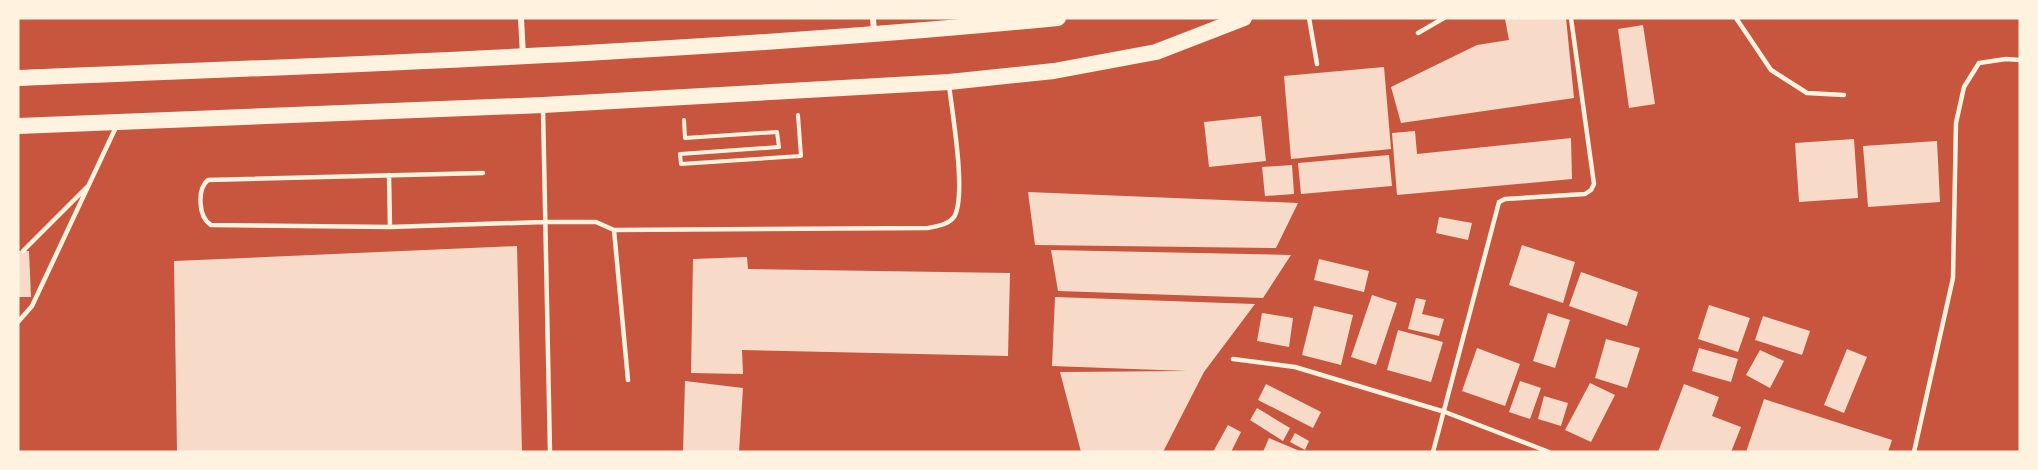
<svg xmlns="http://www.w3.org/2000/svg" width="2038" height="470" viewBox="0 0 2038 470" font-family="'Fira Sans',sans-serif">
  <style>
    .building { fill: #f7dbc8 }
    .lines { fill: none; stroke-linecap: round; stroke-linejoin: round }
    .path { stroke: #fff3e0; stroke-width: 4 }
    .service { stroke: #fff3e0; stroke-width: 4.5 }
    .minor { stroke: #fff3e0; stroke-width: 6 }
    .trunk { stroke: #fff3e0; stroke-width: 16 }
  </style>
  <rect width="100%" height="100%" fill="#c8553d"/>
  <!-- building -->
  <path class="building" d="M1566,18l8,80 -173,25 -10,-36 86,-42 32,-5 -4,-21z
    M1643,25l12,79 -26,4 -11,-79z
    M1384,67l7,82 -100,10 -7,-83z
    M1261,116l5,45 -57,6 -5,-45z
    M1415,131l2,23 154,-16 1,41 -175,16 -5,-62z
    M1854,139l4,59 -59,4 -4,-59z
    M1937,141l3,61 -72,5 -5,-61z
    M1389,155l3,31 -91,8 -3,-31z
    M1292,165l2,29 -29,2 -3,-29z
    M1028,192l270,11 -22,45 -241,-3z
    M1439,217l33,6 -4,17 -32,-7z
    M1522,245l53,17 -12,41 -54,-18z
    M517,246l5,206h-345l-3,-191z
    M1051,250l240,5 -28,43 -205,-7z
    M18,251h11l2,46h-13z
    M747,257l1,12 262,4 -2,83 -266,-6 1,24 -52,-1 2,-114z
    M1319,259l50,12 -5,21 -50,-12z
    M1581,272l57,20 -11,34 -58,-20z
    M1372,295l25,8 -21,62 -25,-8z
    M1055,297l200,7 -51,68 -41,80h-82l-21,-80 127,-1 -135,-5z
    M1416,298l10,2 -4,14 22,5 -5,17 -31,-7z
    M1709,305l41,13 -12,34 -40,-13z
    M1314,306l39,9 -12,50 -39,-10z
    M1262,313l31,5 -4,29 -32,-6z
    M1548,313l22,7 -15,48 -22,-7z
    M1763,316l47,15 -8,24 -47,-15z
    M1398,330l45,12 -12,40 -44,-12z
    M1606,339l34,9 -13,40 -32,-10z
    M1477,348l43,16 -15,42 -43,-15z
    M1699,348l39,11 -7,23 -39,-11z
    M1847,349l20,8 -23,56 -20,-8z
    M1760,350l24,11 -14,27 -24,-13z
    M685,381l58,7 -4,64h-56z
    M1520,381l21,7 -11,31 -21,-7z
    M1590,383l25,12 -24,47 -26,-12z
    M1266,384l55,28 -8,16 -55,-28z
    M1684,384l35,13 -7,19 29,11 -10,25h-73z
    M1544,396l24,7 -7,23 -23,-7z
    M1764,399l128,41 -4,12h-142z
    M1257,408l33,20 -7,13 -33,-21z
    M1228,425l13,7 -10,20h-18z
    M1295,433l14,8 -4,9 -15,-8z
    M1269,438l33,14h-39z"/>
  <g class="lines">
    <!-- path -->
    <path class="path" d="M684,120l1,18 92,-6 2,15 -99,7 1,10 120,-8 -3,-41"/>
    <!-- service -->
    <path class="service" d="M1309,18l8,46
      M1736,18l35,52 36,23 37,2
      M1418,33l26,-15
      M543,108l7,344
      M483,173l-275,7c-11,9 -10,37 3,45l179,2 154,-5h52l18,8 314,-2c9,-2 20,-3 26,-11 13,-21 -2,-105 -5,-132
      M389,175l1,52
      M614,230l14,150
      M23,251l64,-64
      M18,322l14,-16 84,-179
      M1233,359l62,8 150,45 104,40
      M1433,452l66,-250 6,-3 80,-5 6,-4 3,-6 -23,-166
      M1914,452l39,-174 3,-155 8,-36 15,-24 27,-4 14,1"/>
    <!-- minor -->
    <path class="minor" d="M521,18l2,38
      M873,18l1,14"/>
    <!-- trunk -->
    <path class="trunk" d="M18,78c347,-14 694,-26 1040,-60
      M18,126l525,-21 406,-23 105,-11 102,-19 88,-34"/>
  </g>
  <!-- border -->
  <rect width="2038" height="470" fill="none" stroke="#fff3e0" stroke-width="39"/>
</svg>
